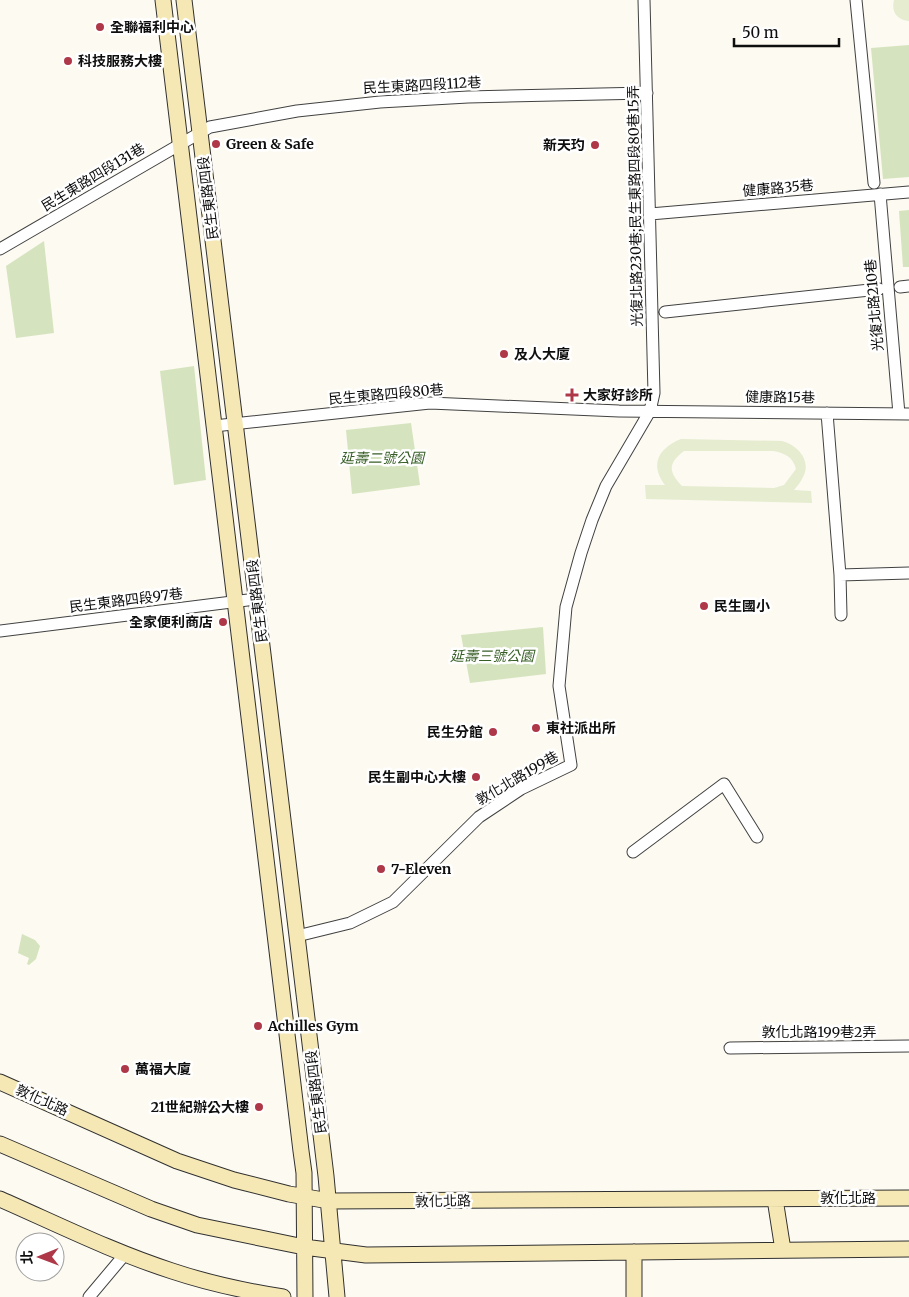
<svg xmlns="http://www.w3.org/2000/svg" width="909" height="1297" viewBox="0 0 909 1297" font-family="Merriweather,'Noto Sans TC',serif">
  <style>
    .green { fill: #d5e4be }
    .pitch { fill: #e5eccf; fill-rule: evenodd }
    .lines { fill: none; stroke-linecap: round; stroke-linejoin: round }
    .street-casing { stroke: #414141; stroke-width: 13 }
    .secondary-casing { stroke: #303030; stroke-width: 17 }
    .street { stroke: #fff; stroke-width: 11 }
    .secondary { stroke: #f5e8b4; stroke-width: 15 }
    .poi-dot { fill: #ae3748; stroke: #fff; stroke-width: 2 }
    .labels { text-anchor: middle; stroke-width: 5; stroke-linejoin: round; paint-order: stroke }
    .poi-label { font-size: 14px; font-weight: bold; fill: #0e0e0e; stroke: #fff; text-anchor: start }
    .street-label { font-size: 14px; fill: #0e0e0e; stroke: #fff }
    .park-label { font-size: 14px; font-style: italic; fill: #375e26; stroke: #fff }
  </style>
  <rect width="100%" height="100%" fill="#fdfaf1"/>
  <!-- green -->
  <path class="green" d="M909,45v132l-26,2 -12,-131z
    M909,210v57h-6l-4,-56z
    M44,241l10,92 -38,5 -10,-72z
    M194,366l12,114 -32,5 -14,-114z
    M411,423l9,62 -68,9 -6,-64z
    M543,627l3,47 -76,9 -9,-48z
    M22,934l13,6 5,6 -4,13 -7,6 -2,-1 2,-6 -11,-5z"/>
  <!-- pitch -->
  <path class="pitch" d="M894,0h15v21c-12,-1 -18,-9 -15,-21z
    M681,439l101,2c15,4 30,19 21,36 -2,5 -6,9 -9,13l17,1 1,12 -166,-4 -1,-14h20c-16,-21 -6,-37 16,-46zM684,451h89c12,2 20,6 23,18l-12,16 -10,3 -92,-2c-14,-14 -14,-23 2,-35z"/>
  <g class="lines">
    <defs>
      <path id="street" d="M856,0l18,183
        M880,194l19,220
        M650,214l259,-22
        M0,249l210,-122 87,-16 83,-9 88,-5 179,-4
        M900,287l9,-1
        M665,312l214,-23
        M827,413l13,162 1,40
        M214,426l216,-23 189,8 290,3
        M840,575l69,-2
        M0,631l256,-32
        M633,852l91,-68 33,53
        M297,936l53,-13 43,-21 86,-85 42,-28 50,-24 -12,-79 7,-79 15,-54 11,-33 14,-34 44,-75 4,-18 -10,-393
        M730,1048l179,-2
        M89,1297l37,-44"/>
      <path id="secondary" d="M163,0l138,1151 3,22 1,124
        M184,0l142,1176 11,121
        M0,1082l177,79 57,19 55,14 40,7 580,-3
        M0,1144l151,65 46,16 107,22 62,8 543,-6
        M0,1199c57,25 113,53 172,72 36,12 73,20 111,26
        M775,1199l8,51
        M634,1252v45"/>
    </defs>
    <!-- street casing -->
    <use href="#street" class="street-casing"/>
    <!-- secondary casing -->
    <use href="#secondary" class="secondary-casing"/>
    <!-- street -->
    <use href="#street" class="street"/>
    <!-- secondary -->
    <use href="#secondary" class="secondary"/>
  </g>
  <!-- markers -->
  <g class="poi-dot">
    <circle cx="100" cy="27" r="5"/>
    <circle cx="68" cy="61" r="5"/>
    <circle cx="216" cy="144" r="5"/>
    <circle cx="595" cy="145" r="5"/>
    <circle cx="504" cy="354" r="5"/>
    <path d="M569.5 387.5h5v5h5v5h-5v5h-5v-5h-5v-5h5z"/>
    <circle cx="704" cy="606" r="5"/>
    <circle cx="223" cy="622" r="5"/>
    <circle cx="536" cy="728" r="5"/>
    <circle cx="493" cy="732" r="5"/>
    <circle cx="476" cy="777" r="5"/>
    <circle cx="381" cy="869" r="5"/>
    <circle cx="258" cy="1026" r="5"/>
    <circle cx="125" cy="1069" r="5"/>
    <circle cx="259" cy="1107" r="5"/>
  </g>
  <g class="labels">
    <!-- poi labels -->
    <g class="poi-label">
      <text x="110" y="32">全聯福利中心</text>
      <text x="78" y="66">科技服務大樓</text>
      <text x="226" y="149">Green &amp; Safe</text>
      <text x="585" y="150" text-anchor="end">新天玓</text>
      <text x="514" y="359">及人大廈</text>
      <text x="583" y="400">大家好診所</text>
      <text x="714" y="611">民生國小</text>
      <text x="213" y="627" text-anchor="end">全家便利商店</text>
      <text x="546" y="733">東社派出所</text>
      <text x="483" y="737" text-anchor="end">民生分館</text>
      <text x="466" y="782" text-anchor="end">民生副中心大樓</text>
      <text x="391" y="874">7-Eleven</text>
      <text x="268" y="1031">Achilles Gym</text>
      <text x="135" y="1074">萬福大廈</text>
      <text x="249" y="1112" text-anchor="end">21世紀辦公大樓</text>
    </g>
    <!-- street labels -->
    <g class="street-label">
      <text transform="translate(422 85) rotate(-3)" y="5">民生東路四段112巷</text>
      <text transform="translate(93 177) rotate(-31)" y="5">民生東路四段131巷</text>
      <text transform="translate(778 188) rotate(-5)" y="5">健康路35巷</text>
      <text transform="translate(208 198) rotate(-97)" y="5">民生東路四段</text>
      <text transform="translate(635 206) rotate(-91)" y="5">光復北路230巷;民生東路四段80巷15弄</text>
      <text transform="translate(874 305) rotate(-95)" y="5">光復北路210巷</text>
      <text transform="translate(386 394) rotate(-5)" y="5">民生東路四段80巷</text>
      <text transform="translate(780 397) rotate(1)" y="5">健康路15巷</text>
      <text transform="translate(126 600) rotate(-7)" y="5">民生東路四段97巷</text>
      <text transform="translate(257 601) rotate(-97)" y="5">民生東路四段</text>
      <text transform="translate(517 778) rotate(-30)" y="5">敦化北路199巷</text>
      <text x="819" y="1037">敦化北路199巷2弄</text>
      <text transform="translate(316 1092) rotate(-97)" y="5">民生東路四段</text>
      <text transform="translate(42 1100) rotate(24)" y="5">敦化北路</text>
      <text x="848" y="1203">敦化北路</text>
      <text transform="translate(443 1201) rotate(-1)" y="5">敦化北路</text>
    </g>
    <!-- park labels -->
    <g class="park-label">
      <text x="382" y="463">延壽二號公園</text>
      <text x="492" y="661">延壽三號公園</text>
    </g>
  </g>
  <!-- north arrow -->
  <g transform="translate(40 1257) rotate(269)"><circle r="24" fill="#ffffff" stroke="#9f9f9f"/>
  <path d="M0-4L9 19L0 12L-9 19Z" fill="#ae3748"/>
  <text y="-8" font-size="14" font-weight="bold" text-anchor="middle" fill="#0e0e0e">北</text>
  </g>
  <!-- scale -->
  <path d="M734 38v8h105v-8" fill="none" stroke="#0e0e0e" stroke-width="2.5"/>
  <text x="742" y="38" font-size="15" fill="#0e0e0e" stroke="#ffffff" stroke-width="4" paint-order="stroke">50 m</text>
</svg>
